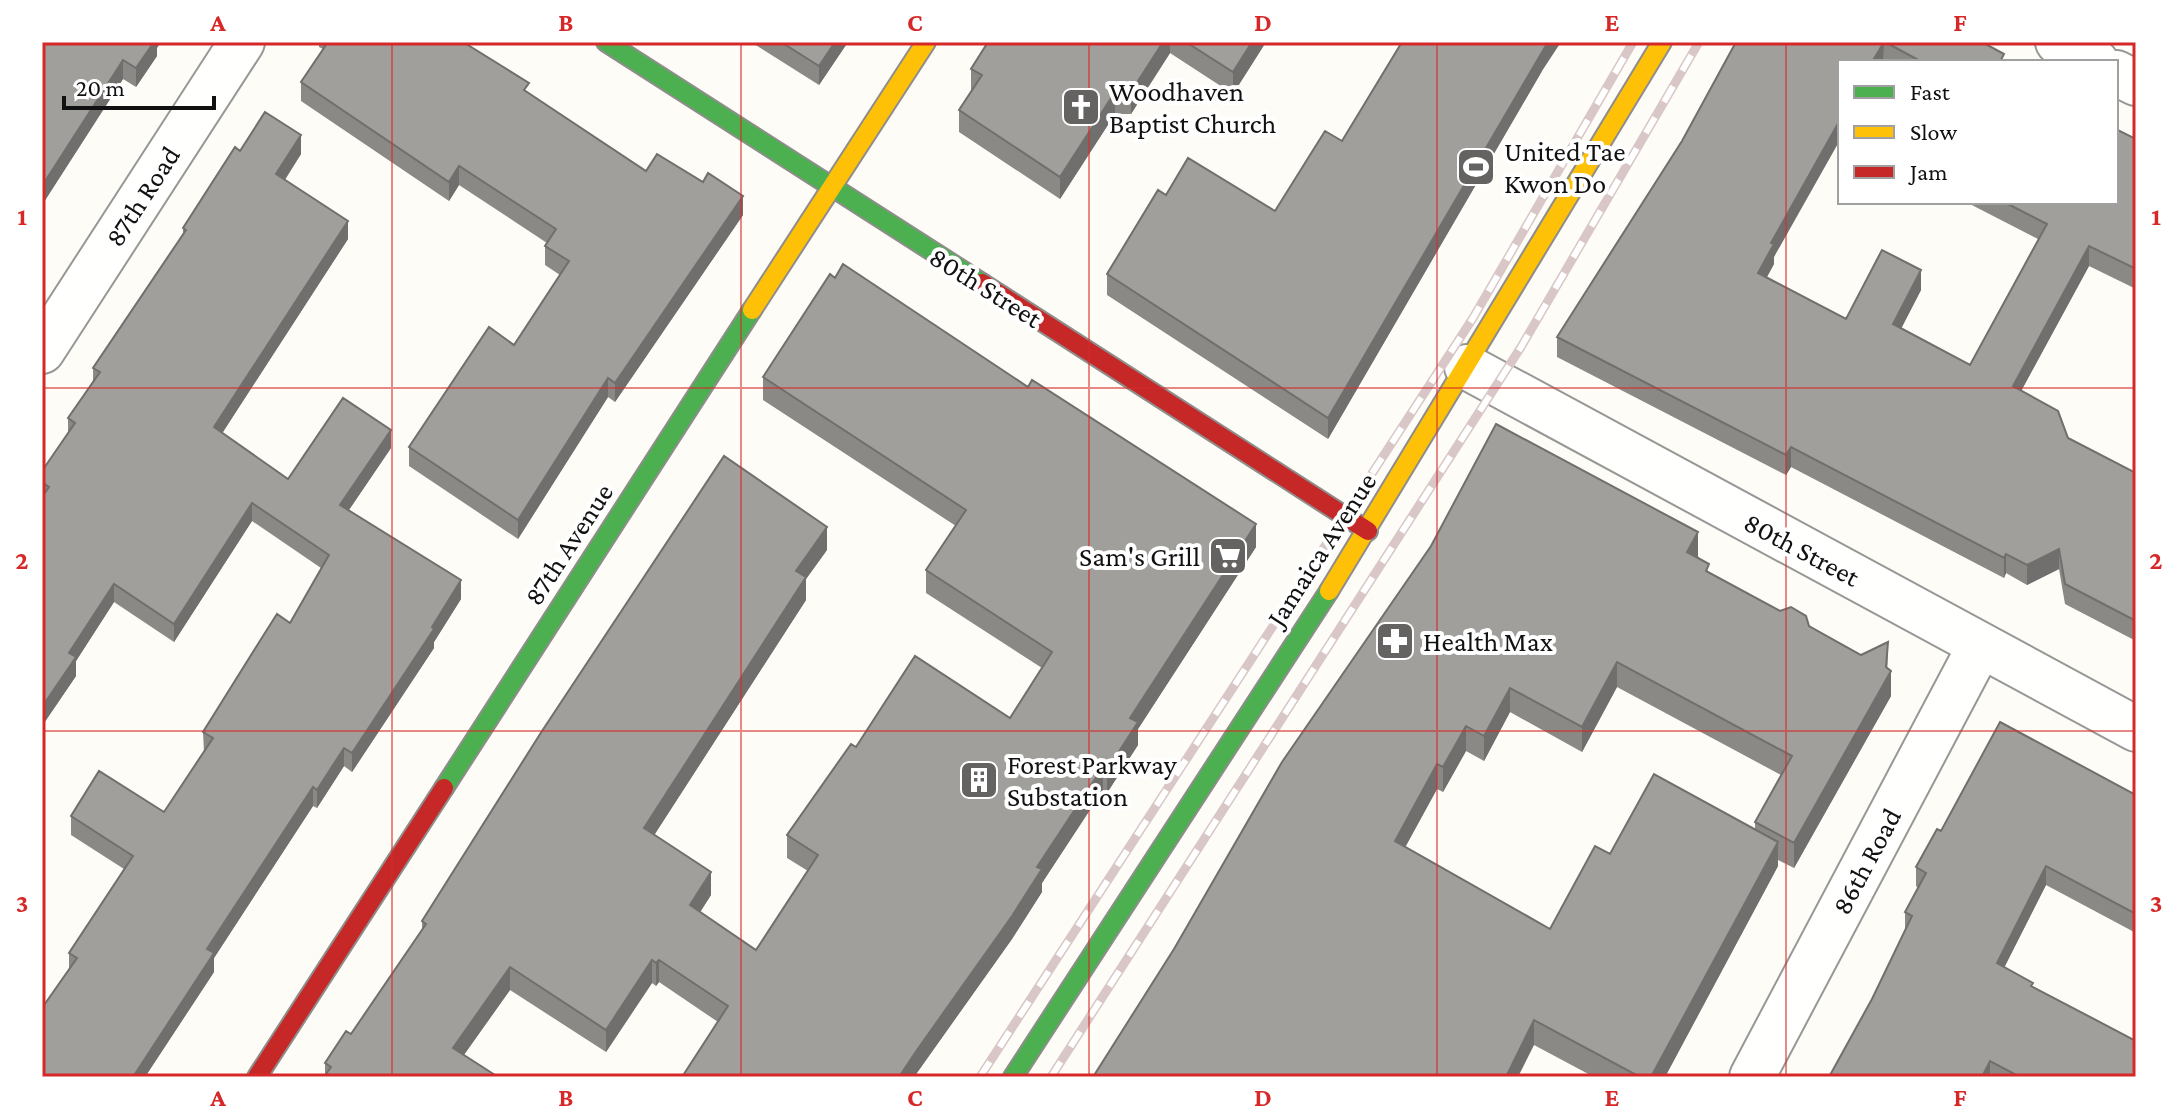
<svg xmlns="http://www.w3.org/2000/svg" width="2178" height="1119" viewBox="0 0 2178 1119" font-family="'Crimson Pro',serif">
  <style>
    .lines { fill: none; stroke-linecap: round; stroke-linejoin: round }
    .street-casing { stroke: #979795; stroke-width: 48 }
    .fast-casing { stroke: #8e8d8b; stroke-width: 22 }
    .slow-casing { stroke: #8e8d8b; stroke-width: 22 }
    .jam-casing { stroke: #8e8d8b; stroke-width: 22 }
    .street { stroke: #fffffe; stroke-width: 44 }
    .fast { stroke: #4caf50; stroke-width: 18 }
    .slow { stroke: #ffc107; stroke-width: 18 }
    .jam { stroke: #c62828; stroke-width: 18 }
    .rail-casing { stroke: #d9c6c7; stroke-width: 9 }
    .rail { stroke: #fff; stroke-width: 6; stroke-dasharray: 18; stroke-linecap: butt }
    .wall { fill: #8a8986; fill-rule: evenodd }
    .shaded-wall { fill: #716f6d }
    .building { fill: #a19f9c; stroke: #716f6d; stroke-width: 2 }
    .grid { fill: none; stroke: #d62828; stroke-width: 2; stroke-opacity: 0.55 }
    .labels { text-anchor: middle; stroke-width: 8; stroke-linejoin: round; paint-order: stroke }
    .poi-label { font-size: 28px; fill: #111; stroke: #fff; text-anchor: start }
    .street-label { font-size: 28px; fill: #111; stroke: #fff }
    .neatline { fill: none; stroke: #d62828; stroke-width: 3 }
    .grid-label { font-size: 26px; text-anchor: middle; font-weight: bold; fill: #d62828 }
  </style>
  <rect width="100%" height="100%" fill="#fdfcf7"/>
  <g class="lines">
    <defs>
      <path id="street" d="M2058,42l38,20
        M2116,73l20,10
        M42,351l200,-309
        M1467,367l669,362
        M1752,1077l228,-431"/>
      <path id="fast" d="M606,42l376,241
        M444,788l308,-478
        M1013,1077l316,-486"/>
      <path id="slow" d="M752,310l174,-268
        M1329,591l333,-549"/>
      <path id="jam" d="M982,283l386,248
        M257,1077l187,-289"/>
    </defs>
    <!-- street casing -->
    <use href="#street" class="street-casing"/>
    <!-- fast casing -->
    <use href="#fast" class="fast-casing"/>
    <!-- slow casing -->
    <use href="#slow" class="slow-casing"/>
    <!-- jam casing -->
    <use href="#jam" class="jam-casing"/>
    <!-- street -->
    <use href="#street" class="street"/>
    <!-- fast -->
    <use href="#fast" class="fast"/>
    <!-- slow -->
    <use href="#slow" class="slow"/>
    <!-- jam -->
    <use href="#jam" class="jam"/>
    <defs>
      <path id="rail" d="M980,1077l493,-759 160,-276
        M1051,1077l470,-730 178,-305"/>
    </defs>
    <!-- rail casing -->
    <use href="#rail" class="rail-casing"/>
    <!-- rail -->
    <use href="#rail" class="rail"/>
  </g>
  <!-- wall -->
  <path class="wall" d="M42,42l115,6v8l-21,31 -13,-8 -81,126z
    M319,42h144l66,51 117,78 97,44 -128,187 -7,-5 -90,142 -109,-73v-19l105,-102 46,-70 -15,-10v-19l2,-3 -88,-58 -10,16 -148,-100v-19l22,-33 -4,-2z
    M751,42h97l-29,43z
    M988,42h278l-33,52 -63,-41 -39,61h-16l-55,85 -101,-67v-22l12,-19v-22z
    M1736,42h246l22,20h-164l-66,195v7l-7,13 79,42 75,-29 -20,39 69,36 68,-126 -72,-37h150l20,-63v150l-47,-23 -68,125 47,47 68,35v168l-71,-37 -6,-35 -32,16 -21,-12 -2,5 -213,-111 -5,8 -229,-118v-20l125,-196z
    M1542,71l-214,368 -221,-144v-21l59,-79 109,16 67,-70z
    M240,151l61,3 -16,26 63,59 -126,194 66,46 103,-31 -42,62 112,89 -27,43v6l-82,124 -8,-6 -27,42 -4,-2 -99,152v14l-69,105h-103l27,-107v-17l55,-84 -53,-34v-19l93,-4 40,-60 -1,-20 87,-109 31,-55 -69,-47 -78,121 -60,-40 -38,59v15l-34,50v-255l26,-38v-15l25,-37v-13l90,-133v-7z
    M763,377l493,170 -118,182v16l-31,48 -4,-3 -61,93v9l-30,47 -98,138h-232l36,-55 -59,-40 -3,4 -4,-3 -46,69 -96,-62 -46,65 -139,21v-13l26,-29 71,-104v-9l405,-371 -21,29v21l-152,235 57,60 -11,17 56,38 52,-79 -21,-13v-23l69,-88 154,-29 32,-50 -116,-75v-23l30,-44 -193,-126z
    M1698,556l11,17 179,96 3,27 -97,172 -16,-8v6l-113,211h-71l-60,-32 -360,-96 108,-187zM1617,687l164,88 -26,47v7l-145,25 -60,75 -145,-82 32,-58 6,3 23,-41 18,10 26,-49 72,40z
    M2136,795v138l-90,-48 -42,82 29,20 103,90h-307l43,-78 33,-69v-18l13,-24 -2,-2v-19l25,-36z"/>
  <!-- shaded-wall -->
  <path class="shaded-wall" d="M154,42h7l-4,6v8l-21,31v-19z
    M835,42h13l-29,43v-19z
    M1163,42h7v11l-39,61v-22z
    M1252,42h14l-33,52v-22z
    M1548,42h13l-19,29 -214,368v-21z
    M1884,42l-1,20h-11z
    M123,60v19l-81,126v-19z
    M1115,92v22l-55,85v-22z
    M1840,120v20l-66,117v7l-16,29v-20l13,-30z
    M301,135v19l-25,39v-19z
    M459,166v19l-10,16v-19z
    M743,196v19l-128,187v-19z
    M348,221v18l-134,207v-19z
    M2089,246v20l-76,140v-20z
    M1921,270v20l-28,54v-20z
    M608,378v19l-90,142v-19z
    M391,430v18l-51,75v-18z
    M1791,447v20l-5,8v-20z
    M252,503v18l-78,121v-18z
    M1256,524v23l-118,182v16l-31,48v-23l23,-52z
    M827,527v23l-21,29v21l-162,251v-23l152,-257z
    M1698,532v24l-11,20v-24z
    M2059,549v20l-32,16v-20z
    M2006,554v19l-2,5v-20z
    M461,580v19l-27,43v6l-82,124v-19z
    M114,584v18l-38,59v15l-34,50v-19l27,-54z
    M1888,642l-1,37 4,-8v25l-97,172v-25l92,-176z
    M1617,662v25l-35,65v-25z
    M1510,688v24l-26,49v-25z
    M1466,726v25l-23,41v-25z
    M344,748v18l-27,42v-18z
    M1437,764v25l-42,77v-25z
    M1103,767v23l-61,93v9l-30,47 -98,138h-15z
    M313,787v19l-99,152v14l-69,105h-12l74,-128z
    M1778,842v24l-113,211h-14z
    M2046,866v19l-49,97v-19z
    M711,872v23l-21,33v-23z
    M652,960v23l-46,69v-22z
    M659,960v22l-3,4v-23z
    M510,967v23l-57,80v-22z
    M1534,1020v25l-16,32h-12z
    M1990,1061v16h-8z"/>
  <!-- building -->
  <path class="building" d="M42,42h112l-18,26 -13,-8 -81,126z
    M328,42h135l66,41 -5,7 122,81 11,-17 46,28 5,-9 35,23 -128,187 -7,-5 -90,142 -109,-73 80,-120 25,18 55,-84 -24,-15 11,-17 -97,-63 -10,16 -148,-100z
    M781,42h54l-16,24z
    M988,42h175l-32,50h-16l-55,85 -101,-67 23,-35 -11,-6z
    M1186,42h66l-19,30z
    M1402,42h146l-220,376 -221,-144 51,-84 8,5 22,-37 87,53 50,-80 17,10z
    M1736,42h148l-12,20h-32v58l-69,123 3,1 -16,29 88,46 36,-69 39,20 -28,54 77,41 77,-141 -43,-22h112v-73l20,10v130l-47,-23 -76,140 45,25 10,27 68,35v148l-71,-37 -6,-35 -32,16 -21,-11 -2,4 -213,-111 -5,8 -229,-118 125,-196z
    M1885,42h97l22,12 -4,8h-78z
    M265,112l36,23 -25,39 72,47 -134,206 74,52 55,-81 48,32 -51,75 121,75 -29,47 2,2 -82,124 -8,-5 -27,42 -4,-3 -106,162 7,4 -81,124h-91v-69l35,-50 -8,-5 64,-97 -62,-40 28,-45 65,41 49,-74 -10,-6 60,-96 14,-22 13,9 39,-68 -77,-52 -78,121 -60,-40 -45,69 7,4 -34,50v-210l7,-10 -7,-5v-11l33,-48 -7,-5 32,-46 -7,-4 93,-138 -3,-2 52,-81 5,4z
    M843,264l185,123 4,-7 224,144 -126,194 8,4 -31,48 -4,-3 -66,100 5,2 -30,47 -95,134 -18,27h-217l46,-71 -69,-46 -3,3 -4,-3 -46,70 -96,-63 -57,81 45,29h-174l7,-10 -6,-4 21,-32 5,3 75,-110 -4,-3 120,-190 182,-275 103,71 -31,44 10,6 -162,251 67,44 -21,33 66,45 62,-95 -31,-20 64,-91 5,3 59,-91 95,62 42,-66 -126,-82 40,-60 -203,-133 67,-103 5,4z
    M1496,424l202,108 -11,20 22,12 -3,7 74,40 11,-4 15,9 3,10 52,29 27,-13 -2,25 5,4 -97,172 -39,-21 37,-66 -175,-94 -35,65 -72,-39 -26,48 -18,-10 -23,41 -6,-3 -42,77 155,88 45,-83 15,8 44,-80 124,68 -127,235h-11l-106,-57 -28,57h-413l81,-128 108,-187 149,-216z
    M2000,722l136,73v119l-90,-48 -49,97 36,20 -2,3 105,55v36h-116l-30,-16 -8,16h-153l43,-78 40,-83 -7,-4 21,-39 -10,-6 21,-38 4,2z"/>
  <!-- grid -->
  <path class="grid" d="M392,42v1035M741,42v1035M1089,42v1035M1437,42v1035M1786,42v1035M42,388h2094M42,731h2094"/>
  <!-- icons -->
  <defs>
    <symbol id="church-square" viewBox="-11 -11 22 22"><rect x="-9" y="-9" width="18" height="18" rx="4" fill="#646362" stroke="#fff"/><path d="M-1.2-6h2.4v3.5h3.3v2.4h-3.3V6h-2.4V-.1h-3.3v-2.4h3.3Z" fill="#fff"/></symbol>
    <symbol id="stadium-square" viewBox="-11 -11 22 22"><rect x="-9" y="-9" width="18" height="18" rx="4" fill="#646362" stroke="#fff"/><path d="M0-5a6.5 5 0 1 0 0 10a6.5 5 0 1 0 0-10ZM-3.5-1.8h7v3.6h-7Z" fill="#fff"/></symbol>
    <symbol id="supermarket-square" viewBox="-11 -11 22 22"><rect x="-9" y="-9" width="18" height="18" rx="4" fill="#646362" stroke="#fff"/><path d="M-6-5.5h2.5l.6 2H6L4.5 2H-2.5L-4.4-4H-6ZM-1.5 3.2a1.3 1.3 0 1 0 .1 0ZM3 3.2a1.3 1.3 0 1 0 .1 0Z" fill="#fff"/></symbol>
    <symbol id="pharmacy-square" viewBox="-11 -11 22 22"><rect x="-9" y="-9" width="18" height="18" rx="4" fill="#646362" stroke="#fff"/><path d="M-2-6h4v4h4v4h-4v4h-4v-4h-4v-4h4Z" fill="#fff"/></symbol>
    <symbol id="building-square" viewBox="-11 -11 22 22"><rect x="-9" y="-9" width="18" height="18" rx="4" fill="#646362" stroke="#fff"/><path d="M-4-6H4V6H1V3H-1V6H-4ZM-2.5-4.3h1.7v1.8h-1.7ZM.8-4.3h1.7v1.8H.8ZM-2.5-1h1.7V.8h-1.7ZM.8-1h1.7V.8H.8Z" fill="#fff"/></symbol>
  </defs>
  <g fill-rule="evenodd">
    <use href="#church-square" x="1059" y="85" width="44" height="44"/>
    <use href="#stadium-square" x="1454" y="145" width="44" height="44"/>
    <use href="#supermarket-square" x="1206" y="534" width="44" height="44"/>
    <use href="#pharmacy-square" x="1373" y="619" width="44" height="44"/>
    <use href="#building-square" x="957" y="758" width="44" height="44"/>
  </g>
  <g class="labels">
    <!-- poi labels -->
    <g class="poi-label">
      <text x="1109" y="101">Woodhaven<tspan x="1109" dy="32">Baptist Church</tspan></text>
      <text x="1504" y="161">United Tae<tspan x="1504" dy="32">Kwon Do</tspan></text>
      <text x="1200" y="566" text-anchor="end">Sam's Grill</text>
      <text x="1423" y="651">Health Max</text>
      <text x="1007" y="774">Forest Parkway<tspan x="1007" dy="32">Substation</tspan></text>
    </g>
    <!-- street labels -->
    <g class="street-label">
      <text transform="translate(142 196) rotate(-57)" y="10">87th Road</text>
      <text transform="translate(986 287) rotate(32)" y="10">80th Street</text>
      <text transform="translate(568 544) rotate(-57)" y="10">87th Avenue</text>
      <text transform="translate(1321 549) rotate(-57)" y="10">Jamaica Avenue</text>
      <text transform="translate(1802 549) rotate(28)" y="10">80th Street</text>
      <text transform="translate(1866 861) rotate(-62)" y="10">86th Road</text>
    </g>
  </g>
  <!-- border -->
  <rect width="2178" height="1119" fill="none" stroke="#ffffff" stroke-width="88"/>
  <!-- legend -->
  <rect x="1838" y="60" width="280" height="144" fill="#ffffff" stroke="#a0a0a0" stroke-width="2"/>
  <rect x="1854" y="86" width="40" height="12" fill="#4caf50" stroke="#a0a0a0" stroke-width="2"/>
  <text x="1910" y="100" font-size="24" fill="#111111">Fast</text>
  <rect x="1854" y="126" width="40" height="12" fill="#ffc107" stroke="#a0a0a0" stroke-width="2"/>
  <text x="1910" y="140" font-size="24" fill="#111111">Slow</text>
  <rect x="1854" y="166" width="40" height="12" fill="#c62828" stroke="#a0a0a0" stroke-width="2"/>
  <text x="1910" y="180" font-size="24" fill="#111111">Jam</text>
  <!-- scale -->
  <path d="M64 96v12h150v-12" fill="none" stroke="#111111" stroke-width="4"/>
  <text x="76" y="96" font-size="24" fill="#111111" stroke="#ffffff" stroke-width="6" paint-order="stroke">20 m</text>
  <rect x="44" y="44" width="2090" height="1031" class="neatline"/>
  <g class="grid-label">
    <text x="218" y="31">A</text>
    <text x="566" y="31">B</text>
    <text x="915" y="31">C</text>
    <text x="1263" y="31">D</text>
    <text x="1612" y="31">E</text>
    <text x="1960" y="31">F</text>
    <text x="22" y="225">1</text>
    <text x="2156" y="225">1</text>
    <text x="22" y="569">2</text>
    <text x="2156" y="569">2</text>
    <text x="22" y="912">3</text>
    <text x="2156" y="912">3</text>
    <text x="218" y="1106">A</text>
    <text x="566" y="1106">B</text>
    <text x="915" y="1106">C</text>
    <text x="1263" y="1106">D</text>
    <text x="1612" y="1106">E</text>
    <text x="1960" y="1106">F</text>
  </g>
</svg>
